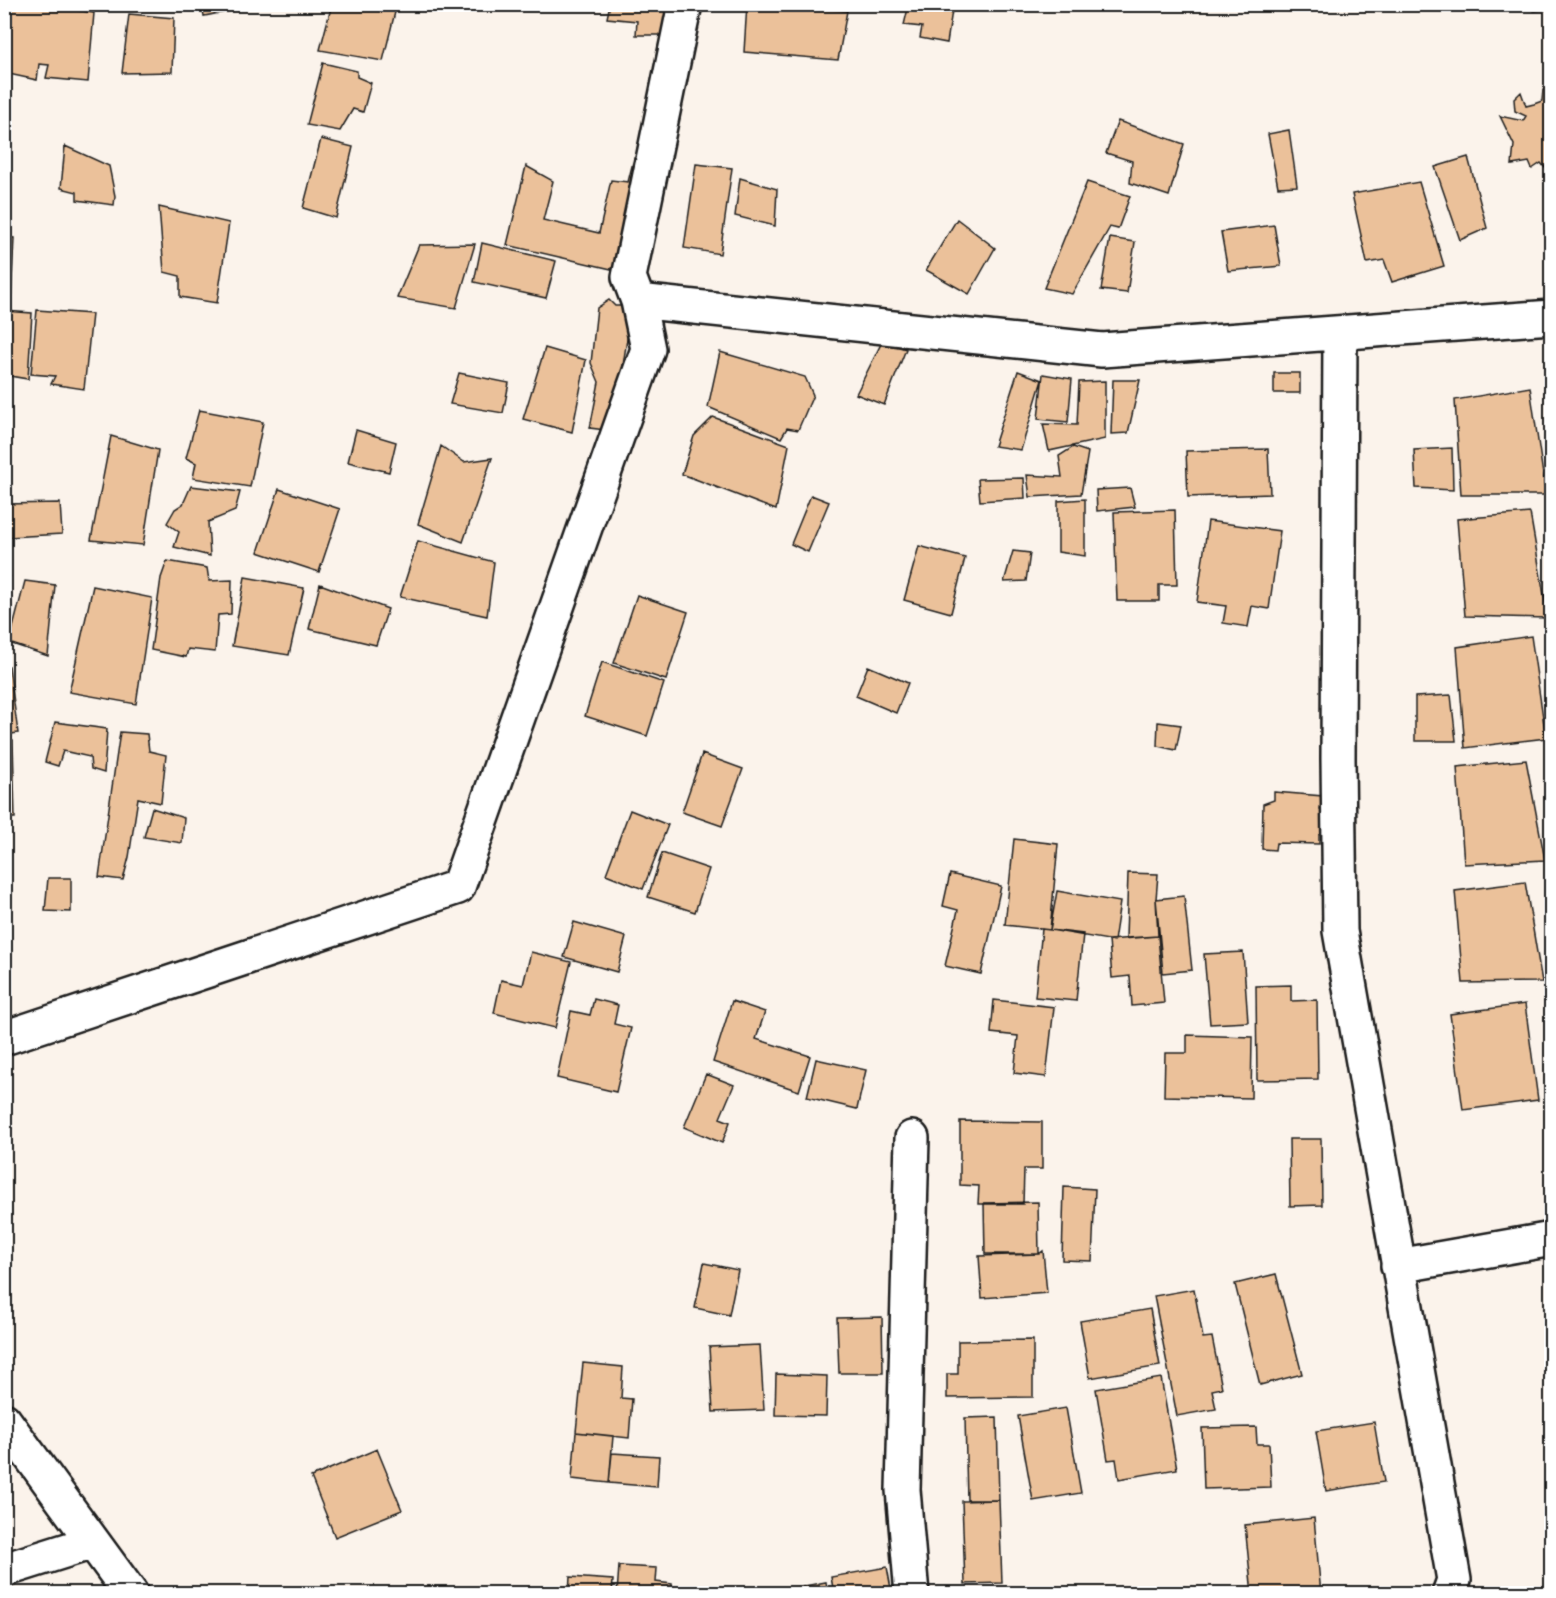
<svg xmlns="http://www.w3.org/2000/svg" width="1556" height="1598" viewBox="0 0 1556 1598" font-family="Dekko,sans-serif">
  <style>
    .building { fill: #ebc19a; stroke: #1c1c1c; stroke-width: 1.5 }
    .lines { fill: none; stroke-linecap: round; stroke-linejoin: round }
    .street-casing { stroke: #1c1c1c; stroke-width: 38 }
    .street { stroke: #fff; stroke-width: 33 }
  </style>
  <rect width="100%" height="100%" fill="#fbf3eb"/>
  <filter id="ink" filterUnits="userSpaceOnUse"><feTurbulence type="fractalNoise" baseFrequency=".0167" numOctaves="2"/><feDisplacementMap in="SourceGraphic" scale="12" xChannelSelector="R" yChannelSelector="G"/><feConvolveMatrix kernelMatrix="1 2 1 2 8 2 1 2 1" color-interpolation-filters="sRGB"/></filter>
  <g filter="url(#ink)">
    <!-- building -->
    <path class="building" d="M9,4h31l54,9 -6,69 -42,-4 3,-13 -10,-1 -2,16 -33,-7v-35z
      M202,4h65l-63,12z
      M332,4h65l-14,57 -63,-11z
      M610,4h67l-5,31h-36l1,-14 -30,-3z
      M747,4h44l56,7 -9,49 -94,-8z
      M909,4h44l-6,39 -27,-5 2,-11 -18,-2z
      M1534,4h18v5l-18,2z
      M129,14l45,4 -2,54 -50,1z
      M323,63l34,8v6l14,6 -8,29 -10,-3 -13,22 -33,-6z
      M1552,88v77l-6,4 -5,-6 -9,6 -3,-7 -17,3 2,-20 -14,-29 23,5 3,-5 -11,-5 -1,-12 7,-7 5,14 8,-2 8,-3 1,-11z
      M1118,121l66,23 -15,52 -39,-13 2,-22 -26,-8z
      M1289,130l8,56 -19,1 -10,-53z
      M321,139l32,8 -17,71 -33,-10z
      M65,146l44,20 6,30 -1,9 -37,-5v-8l-16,-4z
      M1468,157l19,71 -27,12 -25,-73z
      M634,158l22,8 -10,111 -139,-32 19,-79 27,15 -10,39 56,13 12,-53 17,2z
      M696,164l36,4 -12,86 -36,-6z
      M740,178l37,11 -2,37 -40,-10z
      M1087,182l43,14 -12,33 -8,-2 -38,67 -28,-6z
      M1419,182l25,84 -52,16 -8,-22 -17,3 -15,-69z
      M159,207l70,16 -12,80 -37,-6v-21l-16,-4z
      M957,219l38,29 -26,46 -43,-24z
      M1274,225l7,41 -53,5 -7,-39z
      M4,237l10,1 -3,64 -7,-1z
      M1110,238l25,4 -8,51 -26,-3z
      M482,243l74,18 -10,37 -72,-16z
      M475,244l-19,64 -59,-10 22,-53z
      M609,300l6,6h17l-19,125 -23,-3 9,-46 -8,-19 6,-55z
      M37,310l55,4 -8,75 -33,-5 4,-8 -24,-2z
      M4,311l28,2 -4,66 -24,-4z
      M882,342l24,7 -22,56 -28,-11z
      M545,348l41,12 -14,72 -49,-13z
      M720,352l85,25 8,18 -15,35 -11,-2 -6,10 -73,-31z
      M1018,371l24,9 -21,70 -27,-4z
      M459,373l50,10 -6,30 -53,-9z
      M1274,373h26v20h-26z
      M1043,374l29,5 -4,43 -30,-3z
      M1113,380h27l-12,53 -17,1z
      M1105,381v58l-56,12 -6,-27 34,1 2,-43z
      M1530,387l16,108h-85l-6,-95z
      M199,410l64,12 -13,65 -57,-9 3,-15 -10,-5z
      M713,417l76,28 -13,65 -94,-36 12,-38z
      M356,430l40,12 -7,30 -41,-10z
      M111,436l47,14 -15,95 -52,-5z
      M441,446l23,16 28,-4 -29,84 -45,-18z
      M1073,447l15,5 -7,42 -51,3 -3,-22 35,2 -3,-21z
      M1452,448l1,42 -37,-2 -2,-38z
      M1268,449l2,45 -82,3 -2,-46z
      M1024,478l1,20 -45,3 -2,-22z
      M191,486l49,6 -5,19 -27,11 2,34 -36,-9 5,-15 -12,-9 8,-14 8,-5z
      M1130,488l5,19 -38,4 -1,-21z
      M279,489l61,20 -21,63 -61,-20z
      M811,495l18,7 -21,50 -17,-8z
      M1085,499v57l-27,-4v-51z
      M60,503l2,31 -53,3v42h-5v-75z
      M1175,510l2,75h-18v16h-42l-3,-89z
      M1530,513l18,105 -83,-2 -8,-97z
      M1208,521l72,10 -11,78 -17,-3 -4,21 -25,-4 3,-17 -29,-4z
      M418,541l76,21 -7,54 -87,-19z
      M919,546l46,12 -14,55 -47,-13z
      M1013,551l17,2 -4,28 -22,1z
      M167,561l40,7 2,13 23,-1 -1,34 -13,1 -3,37 -27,-3 -2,8 -35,-7 10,-72z
      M245,577l59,11 -15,67 -57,-9z
      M25,581l30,4 -7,71 -39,-13z
      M320,584l68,25 -12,36 -67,-16z
      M93,586l59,12 -16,106 -67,-12z
      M637,595l51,17 -22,68 -52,-17z
      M1531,636l15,102 -81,10 -8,-101z
      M602,662l62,21 -17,53 -62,-20z
      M4,666h5l9,67 -14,2z
      M868,666l40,17 -12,30 -40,-17z
      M1451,695l5,46h-41v-44z
      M55,722l52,7 -3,44 -13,-4 -1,-12 -27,-6 -5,15 -13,-4z
      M1158,722l23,3 -5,25 -19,-4z
      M120,732l27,2 2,17 17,4 -5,48 -23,-5 -9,59 -6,23 -24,-3z
      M4,740h9l2,78h-11z
      M702,754l41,15 -21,57 -40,-14z
      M1526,760l19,100 -81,4 -7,-97z
      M1274,792l49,4 -3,13 8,2v23l-9,1v9l-43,-1 -1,7 -13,-1 1,-45 11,-4z
      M152,808l32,10 -2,25 -38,-6z
      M630,810l38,15 -25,64 -37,-15z
      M1014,839l44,5 -8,86 -45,-5z
      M662,853l47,16 -14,43 -47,-15z
      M1128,873l30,1 -2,25 2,37 -32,2z
      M950,874l51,12 -20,88 -36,-8 13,-56 -15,-4z
      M48,878h23v34l-26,-1z
      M1525,882l17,100 -79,1 -8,-92z
      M1057,891l63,11 -6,39 -64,-11z
      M1184,896l8,74 -29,3 -7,-74z
      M574,922l52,15 -9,35 -53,-15z
      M1042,929l41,5 -7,67 -41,-4z
      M1158,936l6,67 -32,3 -2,-30 -18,2 -3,-38z
      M531,952l40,10 -16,66 -61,-15 7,-33 22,5z
      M1243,952l5,70 -38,2 -6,-70z
      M1291,985v16l26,-1 1,79 -61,1 -1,-94z
      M594,999l24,6 -4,19 17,4 -15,64 -59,-14 14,-67 19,4z
      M994,1000l60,7 -8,70 -32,-4 4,-37 -27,-3z
      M732,1001l33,11 -9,27 54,17 -11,35 -86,-29z
      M1525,1004l13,96 -75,10 -13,-96z
      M1187,1035l65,2 -1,61 -87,-2 1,-43h22z
      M816,1059l50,11 -9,39 -50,-12z
      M706,1074l28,11 -14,33 10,4 -8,21 -38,-16z
      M960,1121l82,1v47h-18l-1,35h-45l1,-18 -19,-1z
      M1289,1139h32l1,66 -32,1z
      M1064,1187l31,2 -3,72 -30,-1z
      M1038,1202l1,52h-54l-1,-51z
      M1043,1251l4,42 -65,5 -3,-42 60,-2z
      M704,1263l34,7 -9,45 -34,-7z
      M1276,1274l26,100 -42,11 -25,-101z
      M1194,1289l9,49 9,-1 10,51 -10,2 4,19 -39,7 -23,-120z
      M1150,1309l10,57 -70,12 -10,-57z
      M882,1317l1,56h-44l-2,-55z
      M1033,1340v57l-86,1v-24h11v-33z
      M760,1345l4,65 -51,2 -4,-65z
      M583,1363l40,4 -2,31 11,1 -3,39 -53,-6z
      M776,1374l51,2 -1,40 -51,-1z
      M1161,1378l16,91 -58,10 -3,-20 -8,1 -12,-71z
      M1066,1408l15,85 -48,8 -15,-85z
      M997,1417l2,83h-32l-2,-82z
      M1374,1422l10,60 -58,9 -10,-60z
      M1256,1427l1,17h12l2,43 -67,2 -2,-61z
      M576,1432l37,4 -4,47 -37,-4z
      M377,1449l25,61 -67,27 -24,-60z
      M612,1453l47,3 -2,31 -48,-4z
      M999,1500l3,83 -37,1 -3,-83z
      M1314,1518l7,76h-69l-7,-69z
      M619,1566l38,2 -1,14 16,2v10h-55z
      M887,1567l5,27h-58l-3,-17z
      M570,1577l43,3 -1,14h-43z
      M826,1582l2,12h-38l-1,-5z"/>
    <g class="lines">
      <defs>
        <path id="street" d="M638,301l464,49 450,-33
          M1340,333l-2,426 2,172 114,649 -5,14
          M4,1038l454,-151 190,-538 -10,-48 -9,-24 56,-273
          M912,1138l-9,352 9,104
          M1398,1266l154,-27
          M4,1420l127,174
          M4,1570l89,-28"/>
      </defs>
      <!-- street casing -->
      <use href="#street" class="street-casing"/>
      <!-- street -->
      <use href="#street" class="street"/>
    </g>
  </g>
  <!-- margin -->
  <rect width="1556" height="1598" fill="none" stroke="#fff" stroke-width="24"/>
  <rect x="12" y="12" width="1532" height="1574" fill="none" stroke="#1c1c1c" stroke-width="2" filter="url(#ink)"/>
</svg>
